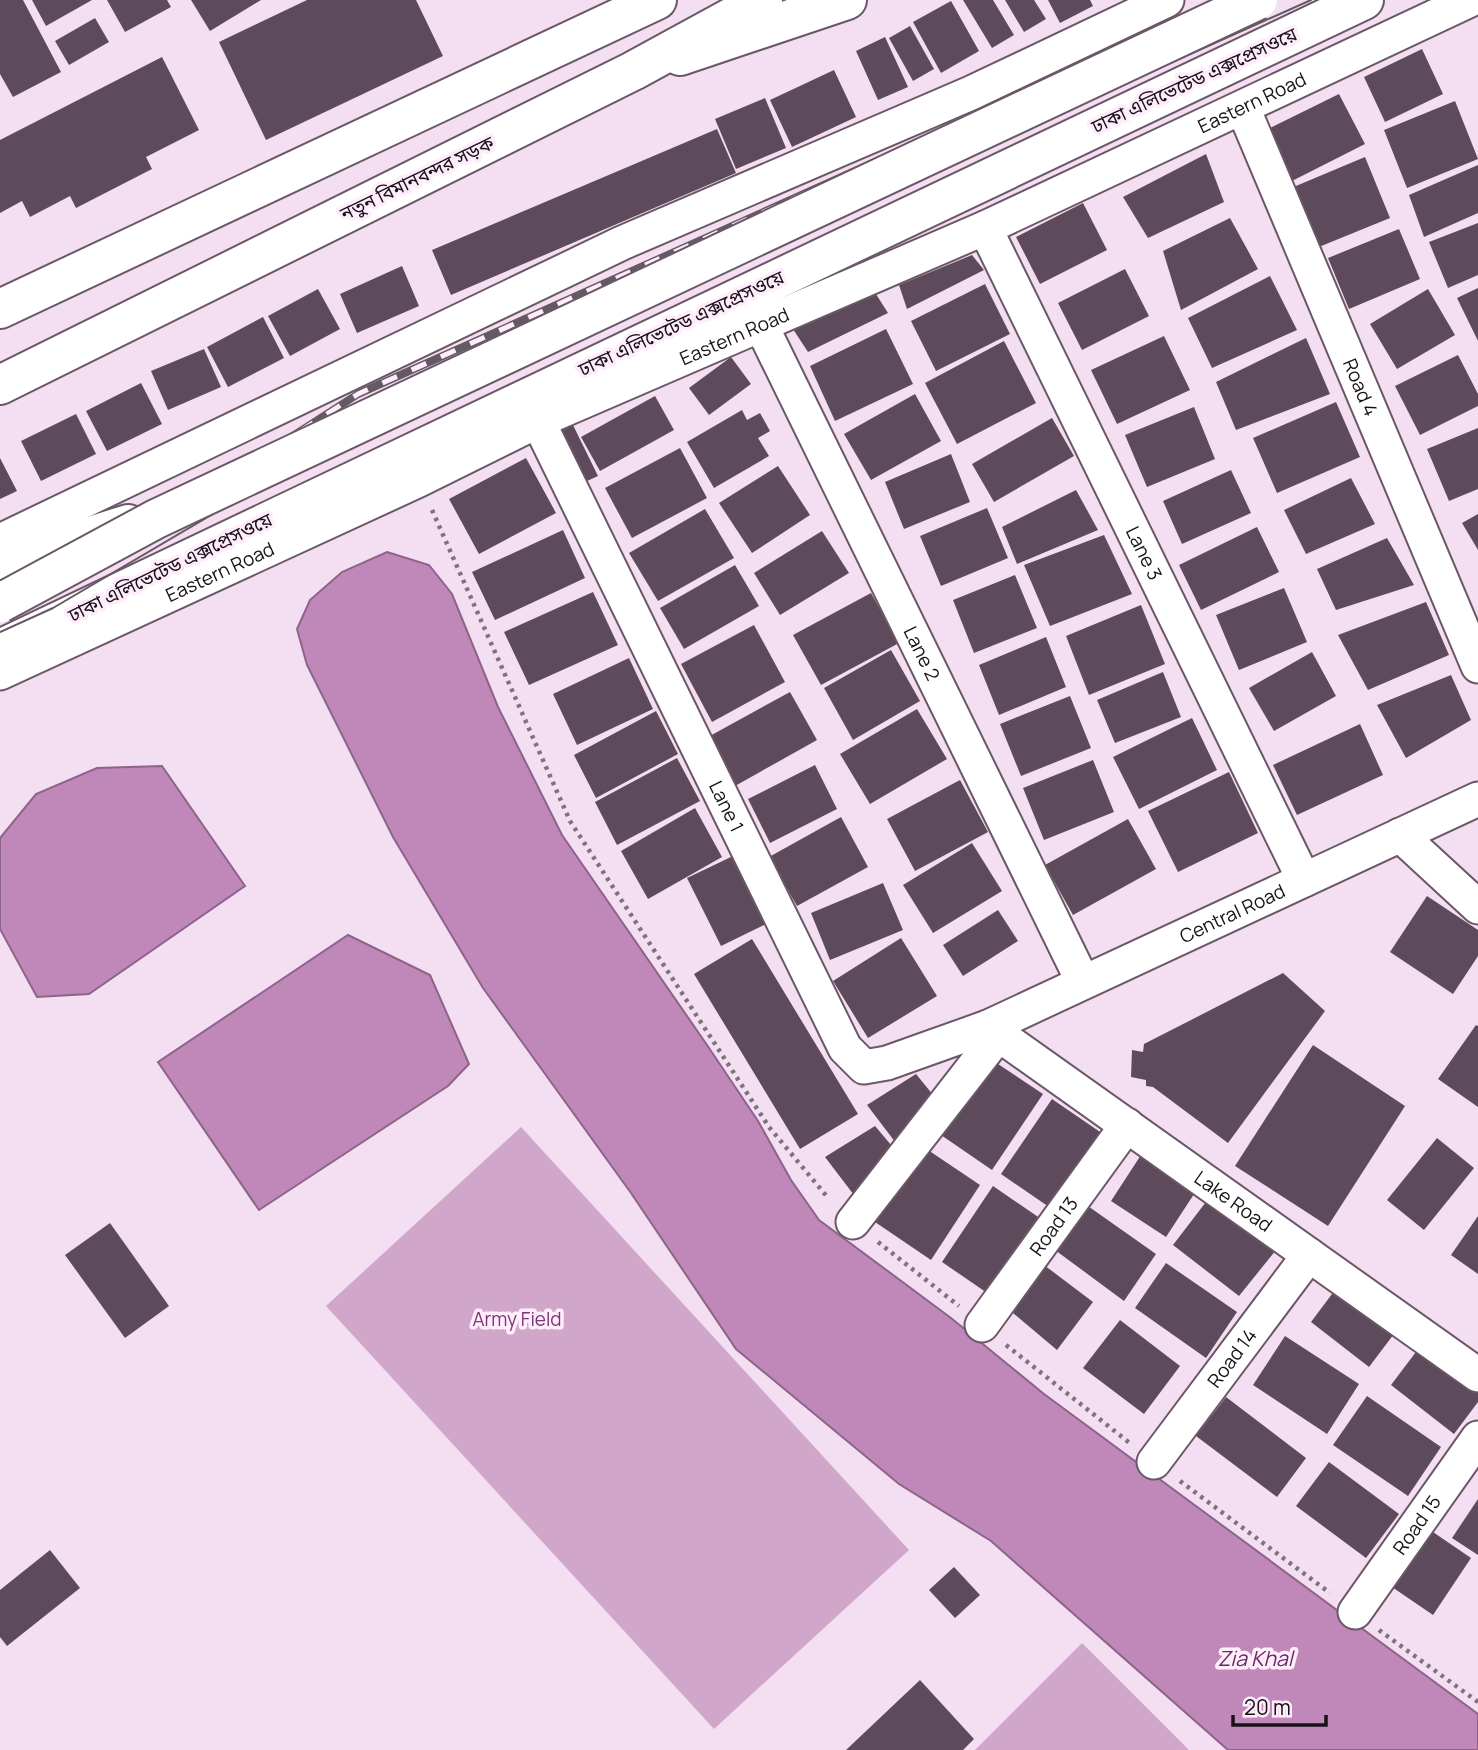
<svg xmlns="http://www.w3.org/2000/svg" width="1478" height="1750" viewBox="0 0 1478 1750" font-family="Manrope,'Noto Sans Bengali',sans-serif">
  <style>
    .green { fill: #d0a7cb }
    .water { fill: #bf88b9; stroke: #8d6489; stroke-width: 2 }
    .building { fill: #5d4b5b }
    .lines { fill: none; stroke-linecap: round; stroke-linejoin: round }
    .minor-casing { stroke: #6a5768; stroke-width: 37 }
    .major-casing { stroke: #6a5768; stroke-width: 42 }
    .highway-casing { stroke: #6a5768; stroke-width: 42 }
    .path { stroke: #7f717d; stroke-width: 4.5; stroke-dasharray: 3.5 5; stroke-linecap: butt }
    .minor { stroke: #fff; stroke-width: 33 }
    .major { stroke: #fff; stroke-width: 38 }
    .highway { stroke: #fff; stroke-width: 38 }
    .tram { stroke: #655964; stroke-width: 2 }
    .rail-casing { stroke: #655964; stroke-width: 8 }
    .rail { stroke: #ffedfc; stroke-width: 5; stroke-dasharray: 16; stroke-linecap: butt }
    .highway-bridge-casing { stroke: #6a5768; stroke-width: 42; stroke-linecap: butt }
    .highway-bridge { stroke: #fff; stroke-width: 38 }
    .labels { text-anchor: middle; stroke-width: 7; stroke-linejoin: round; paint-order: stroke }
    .street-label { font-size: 19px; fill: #181118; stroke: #ffedfc }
    .park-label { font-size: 19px; fill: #793775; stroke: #ffedfc }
    .water-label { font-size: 21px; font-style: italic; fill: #692764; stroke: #ffedfc }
  </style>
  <rect width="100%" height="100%" fill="#f4def1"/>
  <!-- green -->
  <path class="green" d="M521,1127l388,423 -195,179 -388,-423z
    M1082,1643l107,107h-214z"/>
  <!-- water -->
  <path class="water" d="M387,552l42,13 23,29 46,113 64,128 145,210 51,76 33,59 28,40 132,98 93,76 434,320v36h-250l-237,-209 -92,-57 -163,-135 -105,-156 -148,-205 -90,-151 -86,-172 -10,-36 13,-29 32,-28z
    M162,766l83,120 -156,108 -52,3 -37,-68v-91l36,-44 61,-26z
    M348,935l82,40 39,89 -21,22 -189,124 -101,-148z"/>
  <!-- building -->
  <path class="building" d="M0,0h23l38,72 -48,25 -13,-23z
    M32,0h60l-46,26z
    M107,0h60l4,7 -46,25z
    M191,0h70l-51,31z
    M307,0h109l27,56 -177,84 -47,-98z
    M963,0h30l21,35 -22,13z
    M1005,0h29l12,19 -22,13z
    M1048,0h42l3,6 -33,17z
    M951,1l28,50 -38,22 -28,-51z
    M95,18l14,24 -40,23 -14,-24z
    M910,26l24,43 -21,12 -24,-43z
    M885,37l23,50 -30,13 -22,-49z
    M1422,49l21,45 -58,28 -21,-45z
    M162,57l37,73 -53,27 6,12 -76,39 -6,-12 -40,21 -8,-16 -22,12v-73z
    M834,70l22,47 -64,30 -22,-47z
    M1339,94l26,50 -77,39 -26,-51z
    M765,98l21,50 -50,21 -21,-50z
    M1455,101l23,58 -71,29 -23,-58z
    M717,129l19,44 -285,122 -19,-45z
    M1206,154l18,48 -76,36 -25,-41z
    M1365,157l25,61 -81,33 -25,-60z
    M1478,165v48l-54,24 -15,-42z
    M1083,203l24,47 -67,34 -24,-47z
    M1230,218l28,51 -77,41 -18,-59z
    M1478,223v52l-30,13 -19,-46z
    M1399,229l21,50 -71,30 -21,-51z
    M972,255l12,15 -77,39 -8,-24z
    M402,266l17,40 -62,27 -17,-39z
    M1125,269l24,47 -67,34 -24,-47z
    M1270,276l27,54 -85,38 -24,-50z
    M985,284l25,50 -74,37 -25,-50z
    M1478,288v53l-21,-43z
    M318,289l22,40 -50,27 -22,-40z
    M1428,289l27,46 -58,34 -27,-45z
    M874,291l14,22 -80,39 -19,-29z
    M263,317l21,41 -56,29 -21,-40z
    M886,329l27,55 -78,37 -25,-55z
    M1164,336l26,54 -73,34 -26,-54z
    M1306,338l24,56 -94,36 -20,-48z
    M1004,341l32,62 -79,41 -32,-61z
    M204,349l17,38 -53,23 -17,-39z
    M1458,355l20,39v12l-58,29 -25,-49z
    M731,357l20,27 -42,31 -20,-27z
    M141,383l21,41 -55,27 -21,-40z
    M915,394l26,47 -70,39 -27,-46z
    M655,396l19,34 -74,41 -19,-34z
    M1336,402l24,55 -83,36 -24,-55z
    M1194,407l21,52 -68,28 -22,-52z
    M742,410l5,10 13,-7 10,18 -12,7 11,18 -55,32 -27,-46z
    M76,414l20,40 -55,27 -20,-40z
    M1052,418l22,38 -80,46 -22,-38z
    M572,423l26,53 -22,10 -26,-53z
    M1478,428v61l-29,12 -22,-52z
    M680,448l27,50 -75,40 -27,-50z
    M951,454l19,48 -66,27 -19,-47z
    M0,458l17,33 -17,8z
    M526,458l30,55 -77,41 -30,-55z
    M778,466l32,49 -58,38 -33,-50z
    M1231,470l20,43 -69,31 -19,-43z
    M1351,478l24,46 -69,30 -22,-44z
    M1076,490l22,40 -81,34 -15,-37z
    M987,508l21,50 -67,28 -21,-50z
    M705,509l29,49 -76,43 -29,-48z
    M1478,514v36l-16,-27z
    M1257,527l22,45 -78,38 -22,-45z
    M563,530l22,48 -90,42 -23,-48z
    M822,531l27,42 -69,42 -26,-42z
    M1104,535l28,59 -82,32 -26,-61z
    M1387,538l27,47 -78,25 -19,-41z
    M735,565l24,41 -75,43 -24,-41z
    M1015,575l22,53 -63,25 -21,-53z
    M1284,588l23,54 -68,28 -23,-55z
    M593,592l25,53 -89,40 -25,-53z
    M871,593l28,50 -78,42 -28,-50z
    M1426,602l23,53 -81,35 -30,-55z
    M1141,605l24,59 -76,31 -23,-59z
    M754,625l31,57 -73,40 -31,-58z
    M1046,637l20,50 -67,28 -20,-50z
    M891,650l29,51 -67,39 -29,-52z
    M1312,652l24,44 -62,35 -25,-43z
    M629,658l24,51 -76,36 -24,-51z
    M1163,672l18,45 -66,26 -18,-43z
    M1451,675l20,45 -65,38 -29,-53z
    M790,692l27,48 -82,46 -27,-49z
    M1070,696l21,52 -70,28 -21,-52z
    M917,709l30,50 -77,45 -30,-50z
    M656,711l22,43 -82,44 -22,-43z
    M1192,718l25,52 -78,39 -26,-52z
    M1360,724l23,51 -86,40 -24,-50z
    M677,758l23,43 -83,44 -22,-43z
    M1093,760l21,52 -70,28 -21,-52z
    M815,765l22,44 -67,34 -22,-44z
    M1229,772l29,61 -80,39 -30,-61z
    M960,780l28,52 -73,39 -28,-52z
    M695,808l27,49 -74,42 -27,-48z
    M841,817l27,50 -71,39 -28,-49z
    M1128,819l28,50 -83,46 -28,-50z
    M972,843l30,48 -69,42 -30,-48z
    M733,856l33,68 -45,22 -34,-68z
    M883,883l20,47 -73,30 -19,-47z
    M1427,896l51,34v26l-25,38 -63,-42z
    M998,910l20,31 -55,35 -20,-31z
    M901,938l36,58 -69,42 -35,-57z
    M752,939l106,175 -58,35 -106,-175z
    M1283,973l42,38 -97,132 -75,-56 -7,-1v-6l-15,-3 1,-27 11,2 1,-8z
    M1476,1025l2,1v81l-40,-28z
    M1313,1045l92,61 -77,120 -93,-60z
    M992,1060l51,34 -51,76 -51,-35z
    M916,1074l22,27 -39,46 -32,-42z
    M1052,1099l51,35 -51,75 -51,-35z
    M875,1126l22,26 -40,47 -32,-42z
    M1437,1138l37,30 -50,62 -37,-30z
    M925,1148l55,37 -49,75 -56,-38z
    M1141,1155l55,36 -30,46 -55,-36z
    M993,1186l51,35 -51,76 -51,-35z
    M1209,1198l67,52 -37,46 -66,-51z
    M1085,1204l71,50 -32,47 -69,-51z
    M1478,1216v58l-27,-19z
    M110,1223l59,83 -44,32 -60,-83z
    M1166,1263l71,49 -31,46 -71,-50z
    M1044,1265l49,37 -36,48 -44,-37z
    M1341,1282l59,44 -31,41 -58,-45z
    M1120,1320l60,46 -36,48 -61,-46z
    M1285,1336l74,48 -32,50 -74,-49z
    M1428,1336l50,38v28l-24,32 -63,-49z
    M1367,1396l74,51 -33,49 -75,-51z
    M1226,1397l80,61 -29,39 -81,-61z
    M1329,1462l70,52 -33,44 -70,-52z
    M1478,1499v56l-26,-17z
    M1430,1530l41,28 -38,57 -41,-28z
    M50,1550l30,38 -73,58 -7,-9v-47z
    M954,1567l26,28 -25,23 -26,-28z
    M920,1680l54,59 -11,11h-117z"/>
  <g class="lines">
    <defs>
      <g id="minor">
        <path id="s1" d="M1243,108l235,558"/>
        <path id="s2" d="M985,228l319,652"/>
        <path id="s3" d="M760,323l323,659"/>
        <path id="s4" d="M538,421l307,627 19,19 23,-4 101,-36 490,-228"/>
        <path d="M0,541l622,-298 349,-150 196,-93"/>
        <path id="s5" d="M0,673l419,-193 119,-59 447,-193 485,-228"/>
        <path d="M1400,835l78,72"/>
        <path id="s6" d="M988,1027l490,348"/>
        <path d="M853,1222l146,-188"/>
        <path id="s7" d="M982,1325l145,-200"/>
        <path id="s8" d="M1154,1462l155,-207"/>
        <path id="s9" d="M1355,1612l123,-174"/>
      </g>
      <path id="major" d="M680,56l167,-56"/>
      <path id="highway" d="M0,309l657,-309
        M0,385l633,-314 130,-71
        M0,565l128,-41
        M0,649l1364,-649"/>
    </defs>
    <!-- minor casing -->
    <use href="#minor" class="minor-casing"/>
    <!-- major casing -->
    <use href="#major" class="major-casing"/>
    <!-- highway casing -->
    <use href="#highway" class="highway-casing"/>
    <!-- path -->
    <path class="path" d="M432,510l138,311 199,306 60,72
      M878,1242l81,64
      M1006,1345l125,99
      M1180,1481l150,112
      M1379,1630l99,72"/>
    <!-- minor -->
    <use href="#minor" class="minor"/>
    <!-- major -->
    <use href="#major" class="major"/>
    <!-- highway -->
    <use href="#highway" class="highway"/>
    <!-- tram -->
    <path class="tram" d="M0,632l53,-24 318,-187 940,-421"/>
    <defs>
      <path id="rail" d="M0,615l47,-21 311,-200 878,-394"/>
    </defs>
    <!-- rail casing -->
    <use href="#rail" class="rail-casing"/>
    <!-- rail -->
    <use href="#rail" class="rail"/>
    <defs>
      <path id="highway-bridge" d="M0,603l156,-84 1102,-519"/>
    </defs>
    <!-- highway-bridge casing -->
    <use href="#highway-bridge" class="highway-bridge-casing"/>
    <!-- highway-bridge -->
    <use href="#highway-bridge" class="highway-bridge"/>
  </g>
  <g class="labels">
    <!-- street labels -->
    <g class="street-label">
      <text transform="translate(1194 80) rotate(-25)" y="7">ঢাকা এলিভেটেড এক্সপ্রেসওয়ে</text>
      <text dy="7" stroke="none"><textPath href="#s5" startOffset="1376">Eastern Road</textPath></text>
      <text transform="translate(417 178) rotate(-26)" y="7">নতুন বিমানবন্দর সড়ক</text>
      <text transform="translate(681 323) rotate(-25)" y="7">ঢাকা এলিভেটেড এক্সপ্রেসওয়ে</text>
      <text dy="7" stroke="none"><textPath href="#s5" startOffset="808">Eastern Road</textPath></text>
      <text dy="7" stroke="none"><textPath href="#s1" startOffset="303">Road 4</textPath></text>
      <text dy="7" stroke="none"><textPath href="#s2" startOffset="362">Lane 3</textPath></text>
      <text transform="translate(170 567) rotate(-26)" y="7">ঢাকা এলিভেটেড এক্সপ্রেসওয়ে</text>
      <text dy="7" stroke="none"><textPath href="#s5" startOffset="242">Eastern Road</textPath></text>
      <text dy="7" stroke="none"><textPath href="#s3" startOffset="368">Lane 2</textPath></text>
      <text dy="7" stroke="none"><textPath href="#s4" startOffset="429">Lane 1</textPath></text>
      <text dy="7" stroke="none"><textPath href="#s4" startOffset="1125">Central Road</textPath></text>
      <text dy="7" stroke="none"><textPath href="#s6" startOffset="301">Lake Road</textPath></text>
      <text dy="7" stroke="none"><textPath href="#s7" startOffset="122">Road 13</textPath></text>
      <text dy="7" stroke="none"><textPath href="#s8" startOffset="130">Road 14</textPath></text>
      <text dy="7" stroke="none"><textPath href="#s9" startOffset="107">Road 15</textPath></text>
    </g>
    <!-- park labels -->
    <g class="park-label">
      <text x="517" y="1326">Army Field</text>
    </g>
    <!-- water labels -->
    <g class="water-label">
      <text x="1255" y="1666">Zia Khal</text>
    </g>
  </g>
  <!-- scale -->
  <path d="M1233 1715v10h93v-10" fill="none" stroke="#181118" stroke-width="3.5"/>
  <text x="1244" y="1715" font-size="21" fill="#181118" stroke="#ffedfc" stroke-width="5" paint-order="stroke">20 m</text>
</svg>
